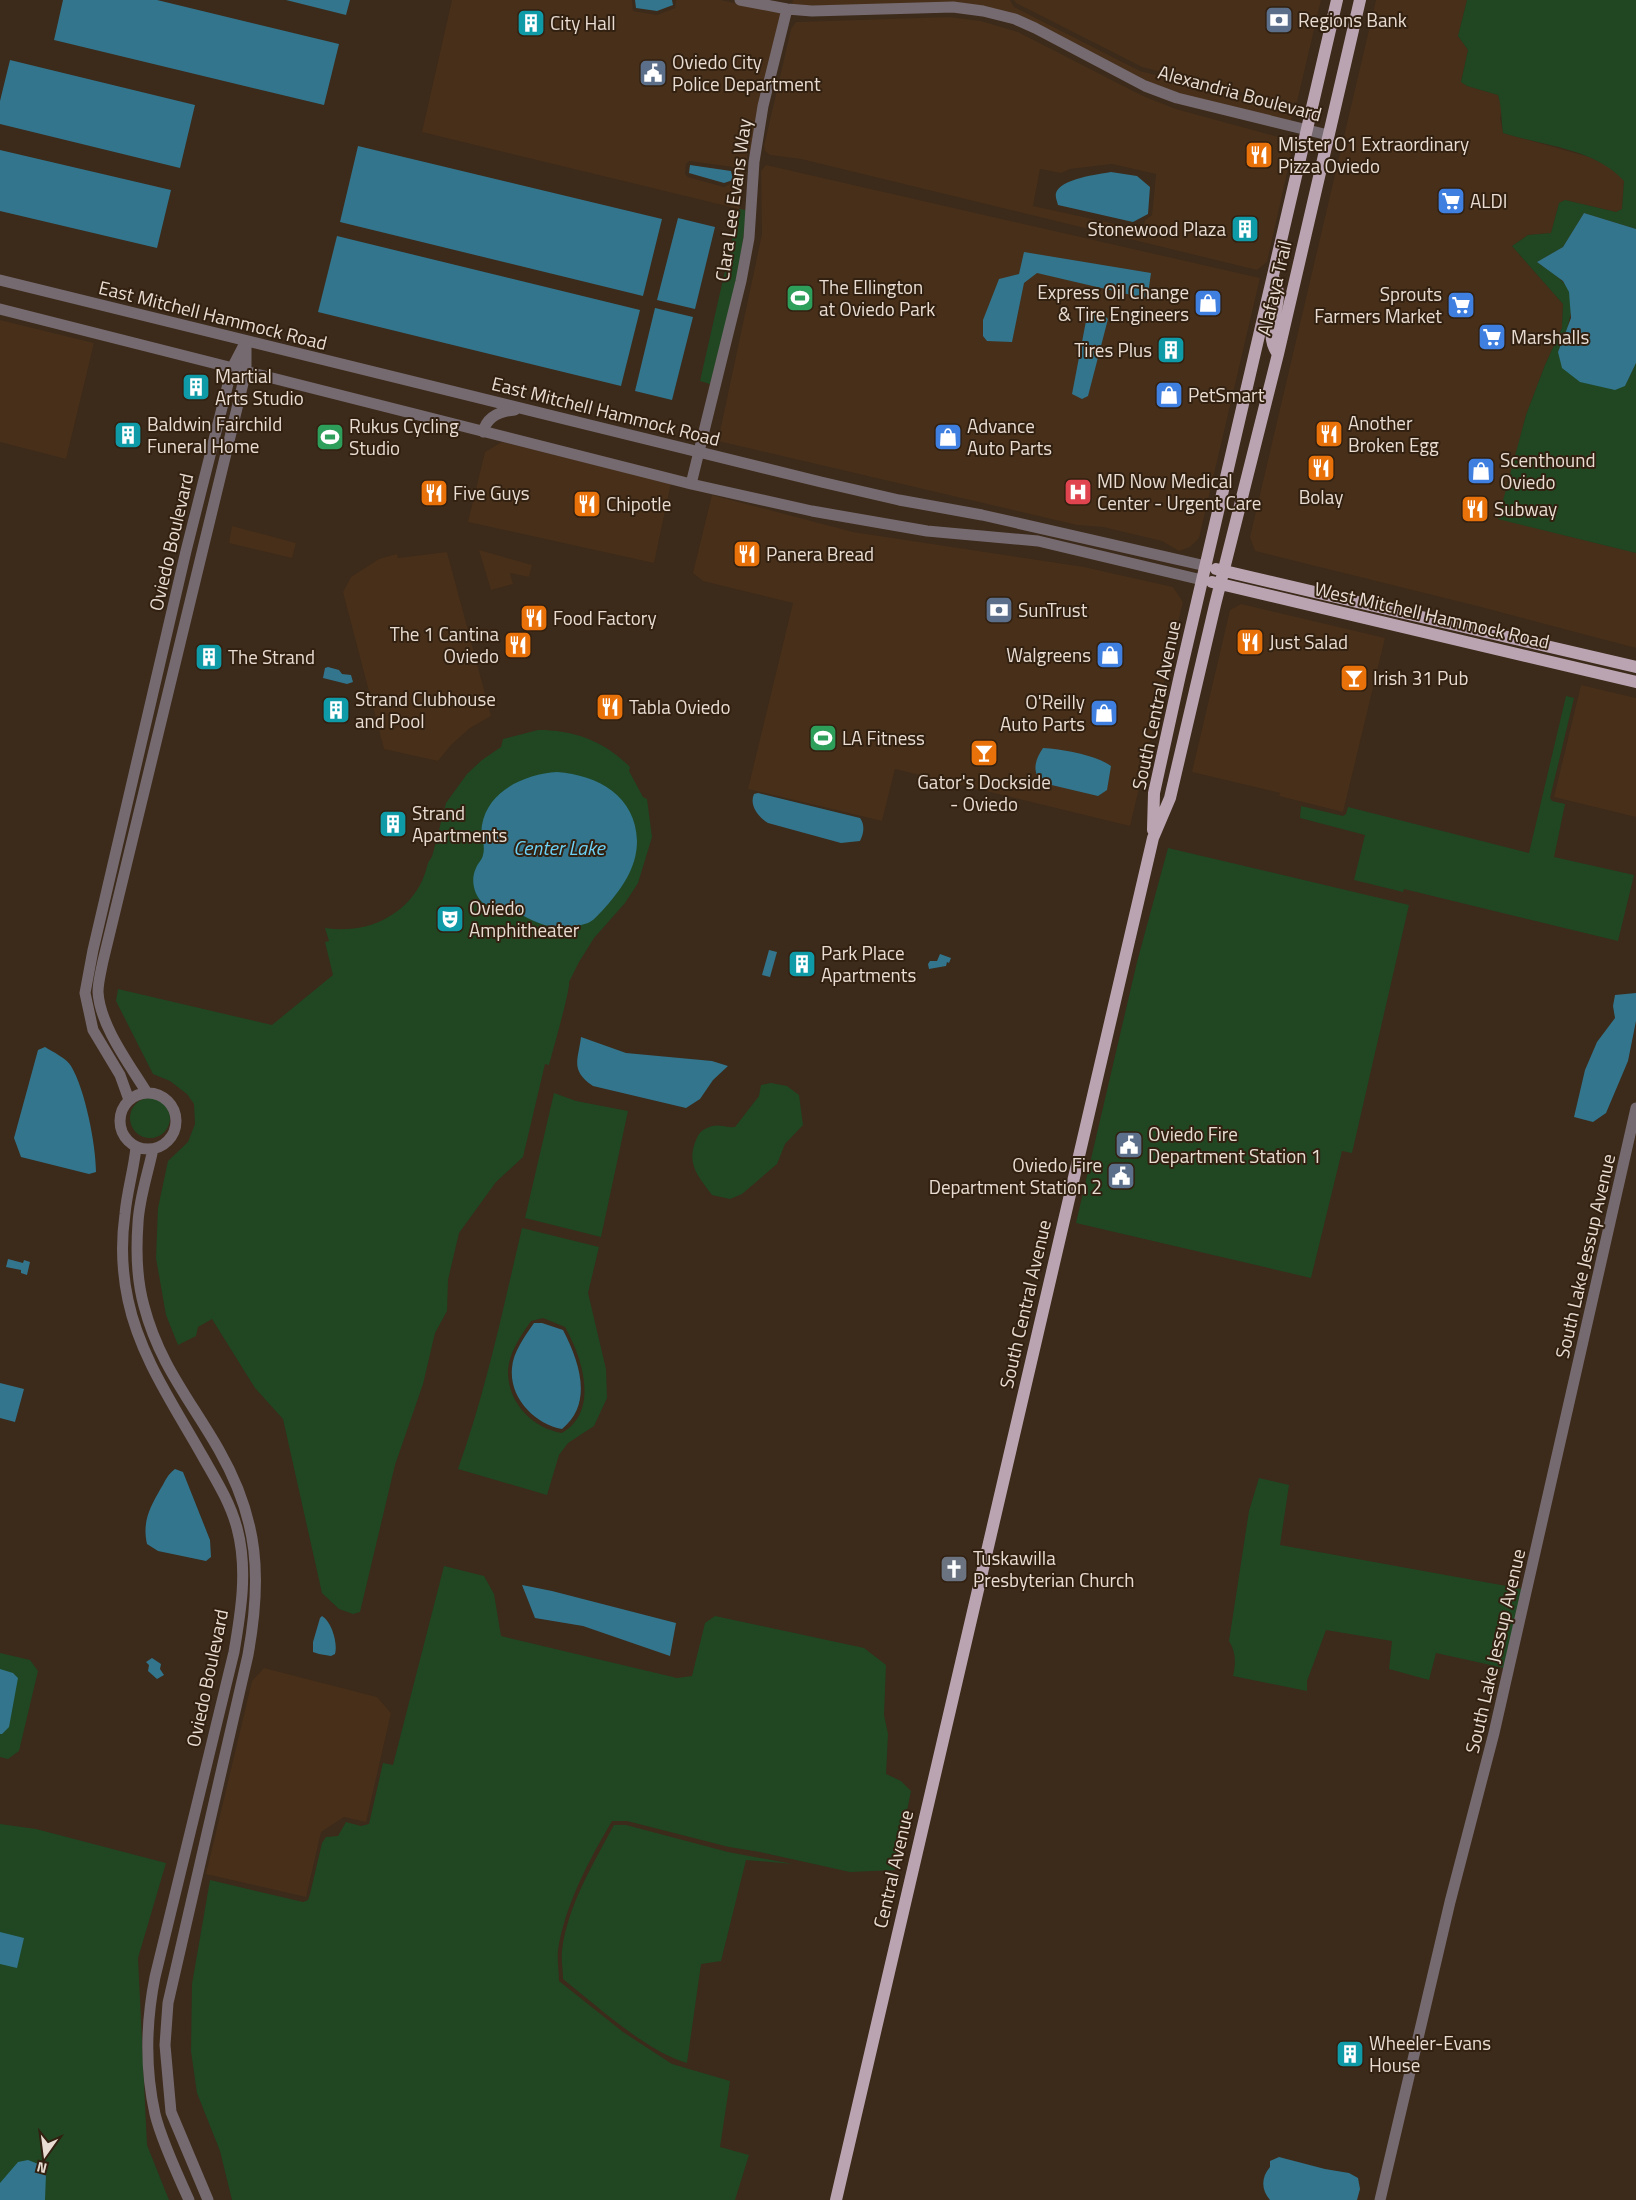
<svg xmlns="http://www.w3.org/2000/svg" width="1636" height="2200" viewBox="0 0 1636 2200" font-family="'Titillium Web',sans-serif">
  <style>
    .built { fill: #472f1a; fill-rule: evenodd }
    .green { fill: #204722; fill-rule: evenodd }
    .water { fill: #32758d }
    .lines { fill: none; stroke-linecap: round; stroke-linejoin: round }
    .minor { stroke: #756a70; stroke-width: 11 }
    .major { stroke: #bba4b2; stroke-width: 12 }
    .labels { text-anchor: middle; stroke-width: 4; stroke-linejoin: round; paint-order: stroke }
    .poi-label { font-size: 19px; fill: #e9ddd3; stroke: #322010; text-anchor: start }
    .street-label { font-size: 19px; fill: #e9ddd3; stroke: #322010 }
    .water-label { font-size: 20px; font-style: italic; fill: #6dd1f5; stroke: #322010 }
  </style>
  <rect width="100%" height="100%" fill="#3c2a1a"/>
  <!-- built -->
  <path class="built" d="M452,0h180l1,11 24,4 18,-7 1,-8h45l60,13 -30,140 -3,-1 -9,57 -317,-77zM689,161l44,6 3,14 -12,6 -36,-10 -3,-3 1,-10z
    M793,0h217l4,7 126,64 147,37 7,-1 -3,14 -113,-27 -31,-12 -131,-68 -203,-8 -21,-2z
    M1014,0h307l-24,102 -9,2 -146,-37 -126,-64z
    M1376,0h91l-9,36 10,14 -7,32 6,4 31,9 4,13 -2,10 3,15 86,24 24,12 11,11 -2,29 -6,3 -51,-12 -6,3 -8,30 -23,2 -16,11 51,58 -1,24 -17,37 -19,50 -27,104 137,34v95l-159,-42 -222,-55 -5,-14z
    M949,17l32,4 37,11 125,64 33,13 106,29 8,5 2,8 -25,111 -10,8 -456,-111 -31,-4 -5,-4 -1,-5 27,-117 5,-7zM1112,164l44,10 -4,41 -7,5 -2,10 -110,-24 7,-37 21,4 9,-4z
    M766,165l494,113 -61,260 -9,9 -11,4 -17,-10 -59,-14 -26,-2 -359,-84 44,-207 -1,-63z
    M0,320l94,23 -28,116 -66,-17z
    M502,442l169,41 -17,80 -186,-41 17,-70z
    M712,495l141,37 231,35 89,20 10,15 -53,224 -235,-57 -13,52 -134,-32 45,-186 -90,-22 -10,-8z
    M232,526l64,17 -4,15 -63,-15z
    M479,550l53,15 -3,12 -19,-4 3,11 -22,6z
    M447,552l44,164 -21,12 -19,17 -13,16 -54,-12 -41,-157 8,-15 28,-18 18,-5 1,4z
    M1241,604l144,34 -42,174 -64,-16 1,-3 -88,-21 38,-162z
    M1581,685l55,13v119l-82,-20z
    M264,1668l113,29 14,16 -25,109 -22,-5 -23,15 -15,65 -100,-23 46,-193z"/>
  <!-- green -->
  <path class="green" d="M1467,0h169v229l-52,-16 -21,34 -26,15c8,6 18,12 25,19 19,19 4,51 -4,71l67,34 11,-23v190l-138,-34 28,-104 19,-50 17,-37 1,-24 -51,-58 16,-11 23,-2 8,-30 6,-3 51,12 6,-3 2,-28c-30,-33 -81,-35 -121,-48 -2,-13 -1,-25 -5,-38l-31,-9 -6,-4 7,-32 -10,-14z
    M739,209l7,1c-4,60 -21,117 -36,174l-10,-3z
    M1566,696l8,2 -24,100 2,3 13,3 -11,53 80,18 -16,66 -214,-52 -1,3 -49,-12 11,-45 -65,-17 1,-12 42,10 3,-2 2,-7 181,46z
    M538,730c36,0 66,11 92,37l-1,4 14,26 4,2 5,38 -14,46 -13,20 -31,35 -15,24 -10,20c2,5 -17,72 -20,83l-4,-1 -22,93 -27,25 -37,51 -11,47 -1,31 -12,22 -12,51 -28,81 -35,147 -7,2 -14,-5 -17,-16 -39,-174 -28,-31 -43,-69 -14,8 -2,9 -18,9 -12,-30 -10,-57 2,-50 10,-47 20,-19 7,-18 -1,-20 -7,-10 -17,-13 -17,-7 -37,-73 2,-12 154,36 61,-50 -8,-33 4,-1 -4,-13c38,6 76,-9 95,-43 4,-7 6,-15 8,-22 2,-4 4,-5 5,-10l13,-50 21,-29 15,-14 19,-13 2,-8z
    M1168,848l241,57 -57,248 -10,-2 -31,127 -235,-55 61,-261z
    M771,1083l16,3 12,9 4,30 -18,19 -8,20 -35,30 -12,5 -18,-4c-14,-19 -26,-31 -16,-55 3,-8 8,-12 17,-14 6,-2 14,2 22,1l24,-31 2,-11z
    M554,1093l22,8 52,10 -27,126 -76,-19z
    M130 1118a20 20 0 1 1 40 0a20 20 0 1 1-40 0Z
    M522,1228l77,19 -11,46 18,76 1,29 -13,28 -26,17 -9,12 -12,40 -89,-26c28,-78 45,-160 64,-241zM543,1318l22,9c17,30 35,84 -3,106 -30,-5 -55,-31 -54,-63 1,-17 13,-35 23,-49z
    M1259,1478l30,7 -9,60 243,44 -19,79 -68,-15 -7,27 -40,-11 3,-28 -66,-11 -19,51v10l-74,-15c3,-13 3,-24 -4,-35l20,-130z
    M444,1566l40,10 10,18 7,42 176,42 15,-2 13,-53 10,-7 149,32 22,17 -2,50 4,19 -2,40 15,7 10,10 -16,79 -45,2 -90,-20 -31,-5 -102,-26h-15c-23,39 -47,84 -54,129 -1,10 1,21 1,31l64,51 49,32 58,17 -10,66 29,8 -14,45h-503l-12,-49 -23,-58 -6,-42 1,-67 18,-104 93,22 5,-2 2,-6 12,-51 4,-6 12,-1 8,-14 15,4 8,-2 14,-61 10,2z
    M0,1653l30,7 8,11 -19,80 -11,8 -8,-2z
    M0,1824l36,5 130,34 -28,95 9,187 22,55h-169z
    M614,1825h12l102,27 65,12 -47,-4 -25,101 -20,3 -14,99c-40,-11 -91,-58 -124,-84 0,-9 -2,-19 -1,-28 5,-44 31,-87 52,-126z"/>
  <!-- water -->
  <path class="water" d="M63,0h94l182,44 -15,61 -270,-65z
    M286,0h64l-4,15z
    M635,0h37l1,5 -16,6 -21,-3z
    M10,60l185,45 -15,63 -180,-44v-23z
    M358,146l304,73 -19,77 -303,-74z
    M0,150l171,40 -14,58 -157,-37z
    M690,165l41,6 2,9 -9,3 -35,-10z
    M1111,172l26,4 13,11 -2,27 -15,8 -75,-17c-1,-4 -3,-8 -2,-12 4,-14 43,-19 55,-21z
    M1584,213l52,16v134l-11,23 -10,4 -35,-8 -18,-14 -4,-16 13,-34 -2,-26 -6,-11 -26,-19 26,-15z
    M678,218l37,9 -20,82 -38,-9z
    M337,236l303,74 -19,76 -303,-74z
    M1024,252l127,21 -3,21 -4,4 -107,-25 -13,10 -12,59 -25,-1 -4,-5v-16l16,-41 20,-5z
    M808,284l3,5 -2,2 -3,8 4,2 -3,9 -6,-3 -11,1 4,-12h4l2,-7z
    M655,308l38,9 -21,83 -37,-9z
    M1090,311l11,1 7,7 -20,77 -6,3 -10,-5 14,-73z
    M328,667l11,3 3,4 9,1 2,7 -6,2 -24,-6 2,-10z
    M1043,748c19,1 53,7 68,18l-4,24 -9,6 -55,-13c-12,-11 -8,-23 0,-35z
    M557,772c41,3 79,24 80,69 0,28 -17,50 -35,70 -4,4 -9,10 -14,12 -8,3 -22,4 -31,4 -18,-1 -30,-10 -45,-17 -9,-4 -26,-2 -32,-10 -7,-9 -9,-22 -4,-32 2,-5 6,-8 7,-13 3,-10 -3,-20 -1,-30 6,-35 44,-51 75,-53z
    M758,793l102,25c5,7 4,15 0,23l-19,2 -73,-20c-10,-6 -19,-18 -14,-29z
    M769,950l8,2 -7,25 -8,-2z
    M940,954l11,4 -2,5 -2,-1 -1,4 -17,3 -1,-5 2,-3h7z
    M1636,993v28l-8,40 -22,52 -13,9 -19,-5 11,-47 12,-28 18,-24 -2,-12 2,-11z
    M581,1037l45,16 86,8 16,5 -15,14 -13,19 -14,9 -93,-22c-23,-16 -15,-25 -12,-49z
    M45,1047c8,5 21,11 26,19 14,23 25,79 25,106l-7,2 -68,-17 -7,-19 24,-88z
    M8,1259l15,4 1,-3 6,2 -3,13 -6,-2v-3l-15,-3z
    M534,1323h8l21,7c16,31 31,73 -1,99 -27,-5 -53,-31 -50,-61 1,-16 13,-32 22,-45z
    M0,1383l24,6 -9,33 -15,-4z
    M175,1469l8,3 27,68 1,17 -5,4 -48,-10 -11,-7c-5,-22 3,-37 14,-56 5,-8 6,-13 14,-19z
    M522,1585l30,6 124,32 -6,33 -87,-30 -48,-8z
    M322,1616c10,6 16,28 13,38l-4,2 -12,-2 -6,-2v-10l7,-24z
    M152,1658l9,6 -1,5 4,6 -7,4 -9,-8 1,-6 -3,-3z
    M0,1669l13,4 5,5 -9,49 -7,7h-2z
    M0,1932l24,6 -7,30 -17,-4z
    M1279,2157l46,12 24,4 9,5 2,11 -3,11h-87c-9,-10 -9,-23 0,-33v-6z
    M28,2160l13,5 5,9 -1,26h-45v-17l18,-21z"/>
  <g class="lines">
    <!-- minor -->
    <path class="minor" d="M740,0l47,9 25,2 141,-4 30,4 32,8 20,9 110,58 32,12 151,37
      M0,280l821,202 78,18 83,15 224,51
      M0,309l691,175 121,27 115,20 111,10 164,39
      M483,432c4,-16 17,-21 32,-22
      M691,484l50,-203 8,-43 5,-76 9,-56 24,-97
      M147,1093c-17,-28 -47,-67 -49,-101 0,-10 3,-21 5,-31l143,-590v-28
      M120 1121a28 28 0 1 1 56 0a28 28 0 1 1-56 0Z
      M129,1100l-9,-25 -27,-45 -8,-37 8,-43 93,-399 46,-183 14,-27
      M136,1147c-2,22 -9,44 -11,67 -4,28 -3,58 3,86 12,57 47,107 75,157 13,23 27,45 34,71 11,41 4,83 -3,124l-79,325c-9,45 -10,92 0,137 6,25 23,62 34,86
      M153,1149c-5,24 -14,50 -15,74 -2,27 -1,58 6,83 15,58 47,95 75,144 40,70 43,128 29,205l-80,348 -3,42 6,67 37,88
      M1380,2200l70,-298 44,-169 142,-625"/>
    <!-- major -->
    <path class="major" d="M1273,277c2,6 6,13 5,19 -1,21 -14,39 0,58
      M1216,569l420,98
      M1212,582l424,100
      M1153,830l1,-37 26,-118 157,-675
      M836,2200l317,-1362 17,-40 45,-193 63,-251 82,-354"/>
  </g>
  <!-- icons -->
  <defs>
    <symbol id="bank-square" viewBox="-11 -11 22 22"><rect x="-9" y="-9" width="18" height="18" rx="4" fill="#5c6f8a" stroke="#322010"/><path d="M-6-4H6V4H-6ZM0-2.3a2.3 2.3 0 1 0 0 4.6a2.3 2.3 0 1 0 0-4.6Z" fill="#fff"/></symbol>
    <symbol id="building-square" viewBox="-11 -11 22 22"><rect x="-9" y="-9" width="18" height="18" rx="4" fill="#0f9aa8" stroke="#322010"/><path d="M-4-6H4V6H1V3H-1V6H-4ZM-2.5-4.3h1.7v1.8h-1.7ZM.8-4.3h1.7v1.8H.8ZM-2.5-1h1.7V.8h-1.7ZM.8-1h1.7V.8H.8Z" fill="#fff"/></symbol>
    <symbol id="civic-square" viewBox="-11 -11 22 22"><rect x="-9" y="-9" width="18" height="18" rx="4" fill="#5c6f8a" stroke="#322010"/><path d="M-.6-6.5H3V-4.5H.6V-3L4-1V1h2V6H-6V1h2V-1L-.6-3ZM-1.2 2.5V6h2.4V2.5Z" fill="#fff"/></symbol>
    <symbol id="restaurant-square" viewBox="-11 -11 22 22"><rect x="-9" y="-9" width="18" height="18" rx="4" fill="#e8710a" stroke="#322010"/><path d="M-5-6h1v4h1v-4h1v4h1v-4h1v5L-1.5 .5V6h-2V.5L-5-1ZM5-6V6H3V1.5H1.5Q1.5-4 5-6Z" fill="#fff"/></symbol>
    <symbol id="supermarket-square" viewBox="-11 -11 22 22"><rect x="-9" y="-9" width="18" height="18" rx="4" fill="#3f7fe0" stroke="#322010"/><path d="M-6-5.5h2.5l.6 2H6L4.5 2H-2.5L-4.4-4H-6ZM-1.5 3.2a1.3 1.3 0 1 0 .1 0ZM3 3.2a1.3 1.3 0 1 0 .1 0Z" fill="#fff"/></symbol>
    <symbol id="stadium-square" viewBox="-11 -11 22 22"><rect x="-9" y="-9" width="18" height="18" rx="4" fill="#2e9e5b" stroke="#322010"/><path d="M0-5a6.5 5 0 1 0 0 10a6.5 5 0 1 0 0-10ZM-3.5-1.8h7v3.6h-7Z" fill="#fff"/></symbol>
    <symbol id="shop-square" viewBox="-11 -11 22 22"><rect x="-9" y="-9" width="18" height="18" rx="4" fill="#3f7fe0" stroke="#322010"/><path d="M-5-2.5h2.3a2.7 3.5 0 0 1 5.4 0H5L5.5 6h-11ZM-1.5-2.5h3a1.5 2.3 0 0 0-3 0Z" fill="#fff"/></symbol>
    <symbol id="hospital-square" viewBox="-11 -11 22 22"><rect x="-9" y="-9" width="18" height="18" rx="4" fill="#e0444e" stroke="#322010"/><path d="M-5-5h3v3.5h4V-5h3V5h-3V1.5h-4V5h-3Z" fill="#fff"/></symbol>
    <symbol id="bar-square" viewBox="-11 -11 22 22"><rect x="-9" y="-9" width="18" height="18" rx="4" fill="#e8710a" stroke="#322010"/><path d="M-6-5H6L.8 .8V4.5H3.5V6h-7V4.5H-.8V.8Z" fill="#fff"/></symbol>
    <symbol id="theatre-square" viewBox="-11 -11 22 22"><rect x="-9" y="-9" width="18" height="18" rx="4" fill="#0f9aa8" stroke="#322010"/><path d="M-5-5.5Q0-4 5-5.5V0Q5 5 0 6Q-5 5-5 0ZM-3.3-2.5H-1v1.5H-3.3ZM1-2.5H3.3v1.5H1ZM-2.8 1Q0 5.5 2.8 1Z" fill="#fff"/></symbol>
    <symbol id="church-square" viewBox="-11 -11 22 22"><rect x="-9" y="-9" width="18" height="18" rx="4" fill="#6b7280" stroke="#322010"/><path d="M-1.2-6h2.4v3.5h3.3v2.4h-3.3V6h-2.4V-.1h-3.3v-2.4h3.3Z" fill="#fff"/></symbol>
  </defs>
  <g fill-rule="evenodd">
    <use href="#bank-square" x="1263" y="4" width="32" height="32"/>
    <use href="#building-square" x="515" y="7" width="32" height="32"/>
    <use href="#civic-square" x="637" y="57" width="32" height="32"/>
    <use href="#restaurant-square" x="1243" y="139" width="32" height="32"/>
    <use href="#supermarket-square" x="1435" y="185" width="32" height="32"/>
    <use href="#building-square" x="1229" y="213" width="32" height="32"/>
    <use href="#stadium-square" x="784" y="282" width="32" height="32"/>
    <use href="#shop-square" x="1192" y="287" width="32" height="32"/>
    <use href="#supermarket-square" x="1445" y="289" width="32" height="32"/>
    <use href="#supermarket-square" x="1476" y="321" width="32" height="32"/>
    <use href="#building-square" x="1155" y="334" width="32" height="32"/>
    <use href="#building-square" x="180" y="371" width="32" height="32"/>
    <use href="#shop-square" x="1153" y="379" width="32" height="32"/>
    <use href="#restaurant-square" x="1313" y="418" width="32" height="32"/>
    <use href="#building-square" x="112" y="419" width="32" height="32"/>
    <use href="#stadium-square" x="314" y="421" width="32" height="32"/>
    <use href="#shop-square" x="932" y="421" width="32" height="32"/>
    <use href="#restaurant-square" x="1305" y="452" width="32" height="32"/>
    <use href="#shop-square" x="1465" y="455" width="32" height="32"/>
    <use href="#hospital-square" x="1062" y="476" width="32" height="32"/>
    <use href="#restaurant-square" x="418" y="477" width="32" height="32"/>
    <use href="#restaurant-square" x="571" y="488" width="32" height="32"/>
    <use href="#restaurant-square" x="1459" y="493" width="32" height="32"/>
    <use href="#restaurant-square" x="731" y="538" width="32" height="32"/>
    <use href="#bank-square" x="983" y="594" width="32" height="32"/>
    <use href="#restaurant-square" x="518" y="602" width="32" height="32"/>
    <use href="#restaurant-square" x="1234" y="626" width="32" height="32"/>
    <use href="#restaurant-square" x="502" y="629" width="32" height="32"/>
    <use href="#shop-square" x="1094" y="639" width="32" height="32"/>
    <use href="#building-square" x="193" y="641" width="32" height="32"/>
    <use href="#bar-square" x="1338" y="662" width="32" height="32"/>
    <use href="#restaurant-square" x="594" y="691" width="32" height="32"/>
    <use href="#building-square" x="320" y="694" width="32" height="32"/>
    <use href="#shop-square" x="1088" y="697" width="32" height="32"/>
    <use href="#stadium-square" x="807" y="722" width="32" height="32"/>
    <use href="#bar-square" x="968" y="737" width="32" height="32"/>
    <use href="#building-square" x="377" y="808" width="32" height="32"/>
    <use href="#theatre-square" x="434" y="903" width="32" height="32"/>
    <use href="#building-square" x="786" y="948" width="32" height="32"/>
    <use href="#civic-square" x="1113" y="1129" width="32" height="32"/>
    <use href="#civic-square" x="1105" y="1160" width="32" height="32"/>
    <use href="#church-square" x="938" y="1553" width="32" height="32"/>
    <use href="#building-square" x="1334" y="2038" width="32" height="32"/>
  </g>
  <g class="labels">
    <!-- poi labels -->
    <g class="poi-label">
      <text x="1298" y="27">Regions Bank</text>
      <text x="550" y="30">City Hall</text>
      <text x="672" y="69">Oviedo City<tspan x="672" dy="22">Police Department</tspan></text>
      <text x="1278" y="151">Mister O1 Extraordinary<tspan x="1278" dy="22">Pizza Oviedo</tspan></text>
      <text x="1470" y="208">ALDI</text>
      <text x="1226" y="236" text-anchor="end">Stonewood Plaza</text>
      <text x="819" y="294">The Ellington<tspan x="819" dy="22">at Oviedo Park</tspan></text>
      <text x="1189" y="299" text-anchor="end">Express Oil Change<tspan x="1189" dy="22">&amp; Tire Engineers</tspan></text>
      <text x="1442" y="301" text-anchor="end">Sprouts<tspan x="1442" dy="22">Farmers Market</tspan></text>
      <text x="1511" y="344">Marshalls</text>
      <text x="1152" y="357" text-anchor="end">Tires Plus</text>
      <text x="215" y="383">Martial<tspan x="215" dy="22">Arts Studio</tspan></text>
      <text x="1188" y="402">PetSmart</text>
      <text x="1348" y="430">Another<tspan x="1348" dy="22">Broken Egg</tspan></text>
      <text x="147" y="431">Baldwin Fairchild<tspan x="147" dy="22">Funeral Home</tspan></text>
      <text x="349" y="433">Rukus Cycling<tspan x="349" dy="22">Studio</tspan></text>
      <text x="967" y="433">Advance<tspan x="967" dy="22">Auto Parts</tspan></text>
      <text x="1500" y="467">Scenthound<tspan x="1500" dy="22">Oviedo</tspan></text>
      <text x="1097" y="488">MD Now Medical<tspan x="1097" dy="22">Center - Urgent Care</tspan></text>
      <text x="453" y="500">Five Guys</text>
      <text x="1321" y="504" text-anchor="middle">Bolay</text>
      <text x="606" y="511">Chipotle</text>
      <text x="1494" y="516">Subway</text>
      <text x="766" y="561">Panera Bread</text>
      <text x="1018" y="617">SunTrust</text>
      <text x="553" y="625">Food Factory</text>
      <text x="499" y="641" text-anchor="end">The 1 Cantina<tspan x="499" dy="22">Oviedo</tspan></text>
      <text x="1269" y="649">Just Salad</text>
      <text x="1091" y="662" text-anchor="end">Walgreens</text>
      <text x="228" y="664">The Strand</text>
      <text x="1373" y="685">Irish 31 Pub</text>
      <text x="355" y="706">Strand Clubhouse<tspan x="355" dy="22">and Pool</tspan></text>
      <text x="1085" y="709" text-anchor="end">O'Reilly<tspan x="1085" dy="22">Auto Parts</tspan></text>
      <text x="629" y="714">Tabla Oviedo</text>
      <text x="842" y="745">LA Fitness</text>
      <text x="984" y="789" text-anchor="middle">Gator's Dockside<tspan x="984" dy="22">- Oviedo</tspan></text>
      <text x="412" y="820">Strand<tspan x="412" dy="22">Apartments</tspan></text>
      <text x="469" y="915">Oviedo<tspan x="469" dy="22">Amphitheater</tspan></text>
      <text x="821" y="960">Park Place<tspan x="821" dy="22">Apartments</tspan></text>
      <text x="1148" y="1141">Oviedo Fire<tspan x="1148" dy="22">Department Station 1</tspan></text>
      <text x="1102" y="1172" text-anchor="end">Oviedo Fire<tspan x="1102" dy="22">Department Station 2</tspan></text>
      <text x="973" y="1565">Tuskawilla<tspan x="973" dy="22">Presbyterian Church</tspan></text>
      <text x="1369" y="2050">Wheeler-Evans<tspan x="1369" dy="22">House</tspan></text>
    </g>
    <!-- street labels -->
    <g class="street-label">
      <text transform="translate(1240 93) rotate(15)" y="7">Alexandria Boulevard</text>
      <text transform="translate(733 200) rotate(-82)" y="7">Clara Lee Evans Way</text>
      <text transform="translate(1274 288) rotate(-77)" y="7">Alafaya Trail</text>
      <text transform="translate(213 315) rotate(14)" y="7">East Mitchell Hammock Road</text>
      <text transform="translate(606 411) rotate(14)" y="7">East Mitchell Hammock Road</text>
      <text transform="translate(171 542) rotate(-77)" y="7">Oviedo Boulevard</text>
      <text transform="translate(1432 615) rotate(13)" y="7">West Mitchell Hammock Road</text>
      <text transform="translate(1156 705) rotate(-78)" y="7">South Central Avenue</text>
      <text transform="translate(1585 1256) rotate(-77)" y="7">South Lake Jessup Avenue</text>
      <text transform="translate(1025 1304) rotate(-77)" y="7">South Central Avenue</text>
      <text transform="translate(1495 1651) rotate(-77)" y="7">South Lake Jessup Avenue</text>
      <text transform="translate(207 1678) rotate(-78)" y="7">Oviedo Boulevard</text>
      <text transform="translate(893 1869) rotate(-77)" y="7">Central Avenue</text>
    </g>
    <!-- water labels -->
    <g class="water-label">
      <text x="559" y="855">Center Lake</text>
    </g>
  </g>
  <!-- north arrow -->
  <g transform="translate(45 2155) rotate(194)" stroke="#322010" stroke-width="4" paint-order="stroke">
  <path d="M0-4L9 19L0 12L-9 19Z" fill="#e9ddd3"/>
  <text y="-8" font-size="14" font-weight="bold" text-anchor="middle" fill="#e9ddd3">N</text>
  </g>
</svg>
